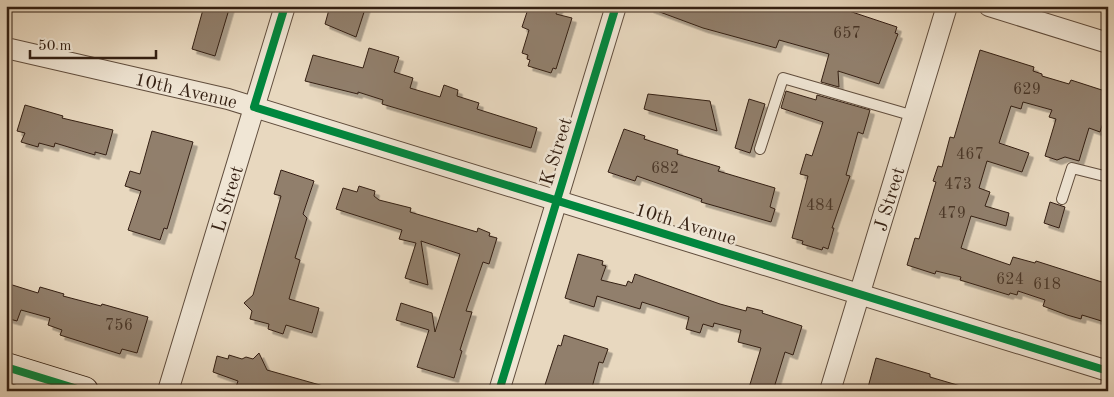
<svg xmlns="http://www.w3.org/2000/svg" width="1114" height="397" viewBox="0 0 1114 397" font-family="'Old Standard TT',serif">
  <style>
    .building { fill: #917f6c; stroke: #331f12; filter: url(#shadow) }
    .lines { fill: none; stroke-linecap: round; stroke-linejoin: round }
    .lane-casing { stroke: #604d3d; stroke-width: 12 }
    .street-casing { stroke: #604d3d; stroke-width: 22 }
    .secondary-casing { stroke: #331f12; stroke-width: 30 }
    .lane { stroke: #f0e6d5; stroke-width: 10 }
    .street { stroke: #f0e6d5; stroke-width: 20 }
    .secondary { stroke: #f0e6d5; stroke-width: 28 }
    .cycleway-casing { stroke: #f0e6d5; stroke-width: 11 }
    .cycleway { stroke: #00873e; stroke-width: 8 }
    .labels { text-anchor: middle; stroke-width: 5; stroke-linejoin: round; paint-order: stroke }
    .number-label { font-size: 16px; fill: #4a3728 }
    .street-label { font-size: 19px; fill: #331f12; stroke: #f0e6d5 }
  </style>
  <defs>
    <filter id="shadow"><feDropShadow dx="4.5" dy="4.5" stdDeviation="0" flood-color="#0004"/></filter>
  </defs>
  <rect width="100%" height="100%" fill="#e8d8bf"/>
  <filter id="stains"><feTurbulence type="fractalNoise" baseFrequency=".004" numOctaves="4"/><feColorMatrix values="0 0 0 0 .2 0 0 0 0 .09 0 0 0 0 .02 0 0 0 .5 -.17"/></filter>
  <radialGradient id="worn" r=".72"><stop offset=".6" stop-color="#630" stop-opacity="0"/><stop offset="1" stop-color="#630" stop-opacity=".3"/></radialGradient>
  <!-- building -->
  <path class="building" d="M204,6h26l-15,50 -23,-7z
    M330,6h36l-10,31 -31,-13z
    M529,6h30l-3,8 16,4 -16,51 -3,-1 -2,5 -23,-7 2,-6 -3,-1 1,-4 -6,-2 7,-23 -7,-3z
    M650,6h184l63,21 -2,6 3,1 -19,50 -41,-13 1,16 -18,-5 8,-28 -50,-14 -3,8 -73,-20 -54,-20z
    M369,48l30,9 -5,15 19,6 -3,10 30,9 4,-12 14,5 -1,6 22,7 -2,6 60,19 -6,20 -149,-44 1,-4 -25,-8v2l-53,-13 8,-26 50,13z
    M980,50l54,17 -1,4 9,3v2l27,8 2,-4 37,12v15l-8,25 -11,-4 -10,33 -14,-4 -8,3 -12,-4 11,-37 -7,-2 3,-7 -29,-8 -2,7 -10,-3 -12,37 30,10 -7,19 -35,-11 -8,27 11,4 -5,14 24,7 -3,13 -35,-10 -10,32 49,17 3,-8 22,6 1,-2 72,23v39l-26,-8 -1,4 -14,-4 -24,-9 2,-6 -27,-9 -1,4 -7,-2 -1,2 -49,-15 1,-3 -25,-6 -1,3 -28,-9 8,-27 4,1 17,-57 -3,-1 5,-15 4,1 8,-30 4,1z
    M786,91l30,9 1,-5 53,15 -7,24 -5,-2 -12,43 4,1 -18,52h2l-6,21 -5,-2 -1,3 -20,-6 1,-3 -11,-3 16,-62 -8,-2 6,-20 6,2 11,-34 -42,-14z
    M648,94l62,7 7,30 -73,-22z
    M749,99l16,5 -15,49 -15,-5z
    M25,105l38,11 -1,2 51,12 -7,25 -11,-3v3l-40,-12 -1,4 -15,-4 -1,4 -17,-5 4,-9 -8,-2z
    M624,129l21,7 -1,3 34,11 -1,4 43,13 -2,4 57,17 -5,19 5,2 -4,13 -70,-20 1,-3 -65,-23 -2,5 -27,-9z
    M152,131l41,11 -26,87 -3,-1 -4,12 -32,-10 13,-39 -16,-5 5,-15 10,3z
    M281,170l33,11 -11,33 4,4 -12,40 5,2 -11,39 30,9 -7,25 -26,-8 -3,9 -15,-5 1,-5 -19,-5 2,-8 -8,-8 9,-8 28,-99 -7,-2z
    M359,186l16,5 -1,5 5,4 32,8 -1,4 67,20 1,-4 12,5 -1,3 8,2 -8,26 -6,-2 -17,49 6,1 -12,38 2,1 -8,27 -37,-11 12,-37 -33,-10 5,-17 31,10 3,19 25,-78 -39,-13 7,44 -23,-7 11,-35 -17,-4 3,-9 -66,-21 7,-21 14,4z
    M1050,202l15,5 -6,21 -15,-5z
    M578,254l25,7 -1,4 4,1 -5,14 25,6 2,-5 4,2 3,-9 85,30 26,7 1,-4 16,4 -1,2 40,13 -9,29 -8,-3 -12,39h-25l13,-43 -23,-6 3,-12 -27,-7 -1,4 -10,-3 -3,9 -14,-4 3,-12 -47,-15 -2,7 -43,-13 -3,11 -29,-9z
    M6,283l32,10 2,-6 24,7 -1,2 38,10 1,-2 46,13 -11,36 -15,-4 -2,5 -60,-19 2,-5 -14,-5 2,-7 -29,-8 -4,11 -11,-3z
    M564,335l44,14 -5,14 -4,-1 -8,29h-48l15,-46 3,1z
    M259,353l8,17 60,17 -1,4h-80l-10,-4 2,-6 -25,-9 4,-16 11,3 1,-4 13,4 4,-2 7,2z
    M876,358l54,16v3l34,10v4h-97z"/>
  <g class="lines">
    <defs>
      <path id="lane" d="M760,149l23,-71 131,38
        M1062,199l10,-31 36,9"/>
      <g id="street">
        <path d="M989,6l119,37"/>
        <path id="s1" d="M6,48l222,51 880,272"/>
        <path id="s2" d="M168,391l117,-385"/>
        <path d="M499,391l117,-385"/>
        <path id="s3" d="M830,391l117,-385"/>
      </g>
      <path id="secondary" d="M6,367l78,24"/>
    </defs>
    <!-- lane casing -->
    <use href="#lane" class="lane-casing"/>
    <!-- street casing -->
    <use href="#street" class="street-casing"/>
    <!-- secondary casing -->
    <use href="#secondary" class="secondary-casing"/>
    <!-- lane -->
    <use href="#lane" class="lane"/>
    <!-- street -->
    <use href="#street" class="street"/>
    <!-- secondary -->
    <use href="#secondary" class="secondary"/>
    <defs>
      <path id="cycleway" d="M285,6l-31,101 854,264
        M6,367l78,24
        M499,391l117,-385"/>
    </defs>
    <!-- cycleway casing -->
    <use href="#cycleway" class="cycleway-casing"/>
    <!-- cycleway -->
    <use href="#cycleway" class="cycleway"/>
  </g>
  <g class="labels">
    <!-- number labels -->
    <g class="number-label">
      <text x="847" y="38">657</text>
      <text x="1027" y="94">629</text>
      <text x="970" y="159">467</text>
      <text x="665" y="173">682</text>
      <text x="958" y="189">473</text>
      <text x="820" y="210">484</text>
      <text x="952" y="218">479</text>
      <text x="1010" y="284">624</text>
      <text x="1047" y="289">618</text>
      <text x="119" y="330">756</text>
    </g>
    <!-- street labels -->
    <g class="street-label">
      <text dy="7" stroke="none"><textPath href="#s1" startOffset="185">10th Avenue</textPath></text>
      <text transform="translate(555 151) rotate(-73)" y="7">K Street</text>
      <text dy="7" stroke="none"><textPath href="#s2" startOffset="201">L Street</textPath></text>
      <text dy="7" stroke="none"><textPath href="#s3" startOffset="201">J Street</textPath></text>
      <text transform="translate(686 223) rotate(17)" y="7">10th Avenue</text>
    </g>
  </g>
  <!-- margin -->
  <rect width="1114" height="397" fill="none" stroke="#e8d8bf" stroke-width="25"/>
  <rect x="8" y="8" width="1099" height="382" fill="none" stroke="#331f12" stroke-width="2.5"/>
  <rect x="12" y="12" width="1089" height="372" fill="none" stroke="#331f12"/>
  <!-- scale -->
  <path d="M30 50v8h126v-8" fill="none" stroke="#331f12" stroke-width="2.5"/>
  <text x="38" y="50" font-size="15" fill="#331f12" stroke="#f0e6d5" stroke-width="4" paint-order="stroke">50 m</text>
  <rect width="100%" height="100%" filter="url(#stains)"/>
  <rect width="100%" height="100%" fill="url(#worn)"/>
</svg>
